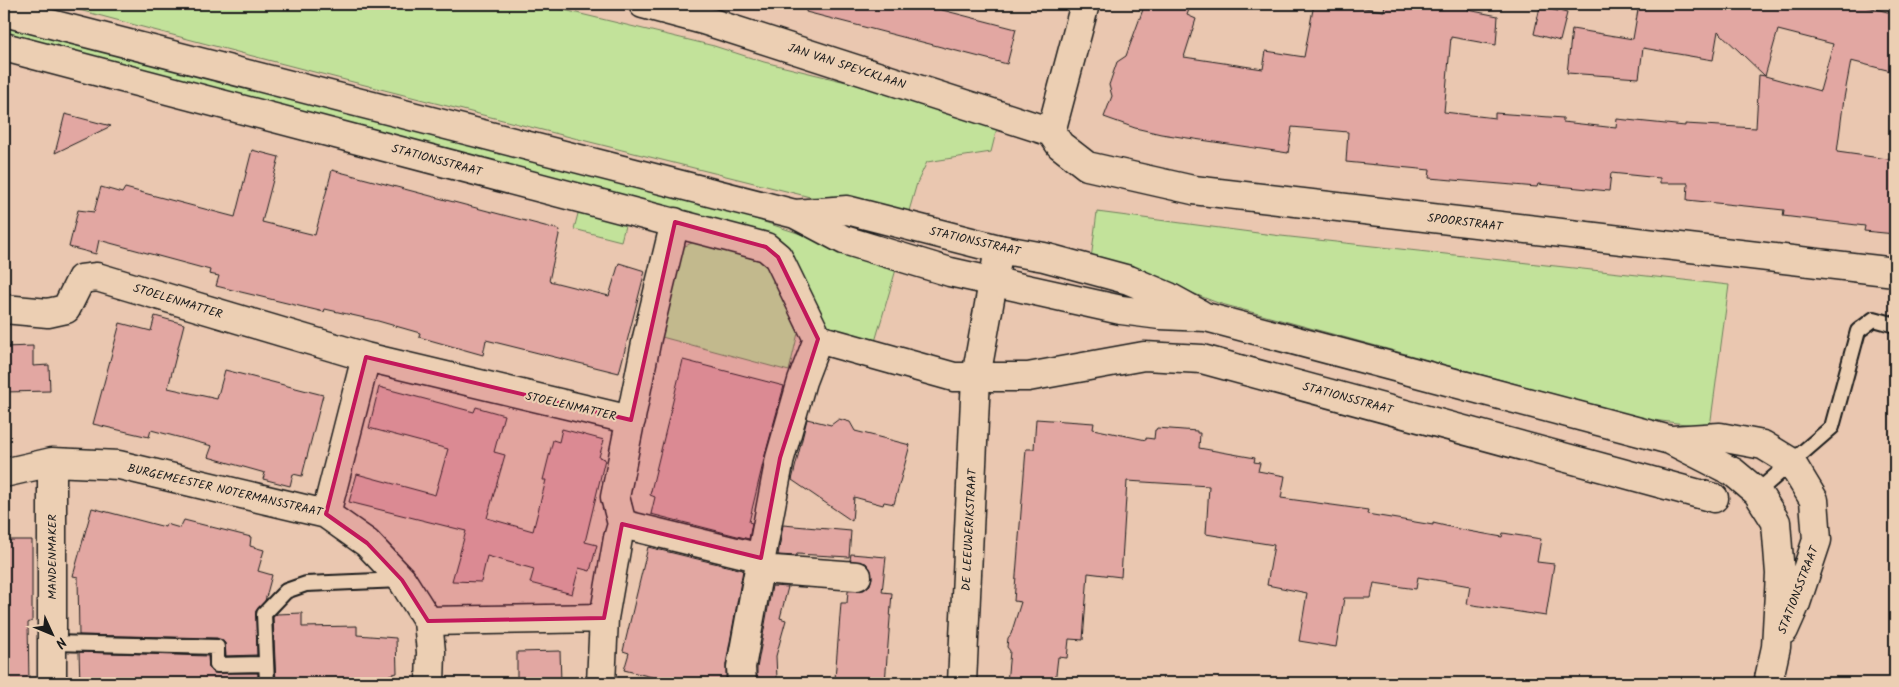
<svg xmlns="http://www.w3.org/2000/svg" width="1899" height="687" viewBox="0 0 1899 687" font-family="Kalam,sans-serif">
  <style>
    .green { fill: #c2e29a; stroke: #6f7f5b }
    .building { fill: #e2a7a2; stroke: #1c1c1c; fill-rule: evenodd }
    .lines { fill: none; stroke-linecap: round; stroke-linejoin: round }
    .lane-casing { stroke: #1c1c1c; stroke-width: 18 }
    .street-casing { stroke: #1c1c1c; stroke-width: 31 }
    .secondary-casing { stroke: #1c1c1c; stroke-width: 31 }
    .lane { stroke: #eccfb3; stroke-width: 14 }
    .street { stroke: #eccfb3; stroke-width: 28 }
    .secondary { stroke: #eccfb3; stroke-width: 28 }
    .marked { fill: #c2185b; fill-opacity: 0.2; stroke: #c2185b; stroke-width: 4; stroke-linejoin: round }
    .labels { text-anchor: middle; stroke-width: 4; stroke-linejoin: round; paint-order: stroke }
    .street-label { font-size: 12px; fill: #1c1c1c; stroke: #eccfb3 }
  </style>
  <rect width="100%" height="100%" fill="#eac7b0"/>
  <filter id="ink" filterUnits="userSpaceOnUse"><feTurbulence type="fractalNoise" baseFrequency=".02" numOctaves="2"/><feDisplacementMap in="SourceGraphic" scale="10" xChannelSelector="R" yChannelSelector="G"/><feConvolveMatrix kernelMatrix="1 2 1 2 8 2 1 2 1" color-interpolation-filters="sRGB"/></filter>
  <g filter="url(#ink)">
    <!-- green -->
    <path class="green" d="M57,4h482l175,42 50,16 127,31 106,35 -6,24 -64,10 -10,21 -8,28 -52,-11 -47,-3c-252,-63 -503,-125 -753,-193z
      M4,26l739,189 154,51 -23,79 -44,-16 -18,-25 -20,-51 -17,-16 -771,-198z
      M579,210l47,12 -5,19 -47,-12z
      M1097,212l184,24 448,49 -19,142 -65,-8 -427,-116 -88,-34 -39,-10z
      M694,242l69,15 14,25h-5l4,1 22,50 -9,38 -131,-35 22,-82 5,-8z"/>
    <!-- building -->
    <path class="building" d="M807,4h112l97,25 -9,35 -201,-52z
      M1145,4h46l-4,11 9,4 -12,38 79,12 3,-18 38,6 10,-53h25l45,7 1,-7h84l-1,6 30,6 -2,29 -45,-8 -7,75 51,6v-5l68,5v4l53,6 1,-9 68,7v-2l71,4 3,-53 6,1 -47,-45 -5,29 -70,-12 -4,30 -72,-5 5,-44 61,10 6,-35h218l38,10v58l-44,-11 -7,37 -7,54 58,8v74l-31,-3 1,-5 -82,-10 1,-6 -97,-10 1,-17h-28v-5l-49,-5 -2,18 -71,-7 -1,3 -108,-9 1,-8 -84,-8 2,-30 -56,-5 -4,26 -127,-19 -26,-6 -31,-11 8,-21 -3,-11 8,-23 9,-6zM1778,30l55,14 -13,47 -55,-15z
      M1540,7l27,6 -7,28 -26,-7z
      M65,114l46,12 -56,27z
      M252,150l27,7 -17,65 53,13 17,-65 228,60 -11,51 60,15 10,-33 26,8 -26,102 -133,-33 -3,15 -64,-18 1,-4 -42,-12 -53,-12 -1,3 -108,-26 3,-10 -10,-2 1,-4 -111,-30 -3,14 -27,-7 9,-37 16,2 7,-25 21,6 3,-5 110,29z
      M155,316l29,8 -16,64 49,11 8,-29 98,25 -21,81 -9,-2 -3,12 -27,-7 2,-6 -57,-16 4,-11 -61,-16 -2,7 -56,-13 27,-101 31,8z
      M33,346v20l16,-1 1,26 -46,1v-45z
      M683,360l101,26 -19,69 -16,67 3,1 -3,16 -98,-25 4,-17 -5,-2z
      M379,387l95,25 2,-5 28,8 -10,37 11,3 -18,63 46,13 13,-51h-3l10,-40 6,2 3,-13 42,11 -5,17 6,2 -20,83 12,3 -7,26 -11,-3 -7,26 -42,-11 4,-14 -47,-13 -6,26 -29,-1 14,-50 -117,-29 8,-28 78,21 13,-46 -79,-21z
      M807,419l24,6 8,-6 11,3 5,9 55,14 -16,59 -10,-2 -1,3 -29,-8 -2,24 -60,-41z
      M1036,419l58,4 -1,6 53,11v-2l8,1 1,-9h1l1,-2 40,3v2h3l-1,15 56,10 -1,4 6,1 -2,8 27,5 -4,22 87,12 -1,4 66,11v-2l30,7 39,7 1,-4 38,6 -4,23 17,2 -8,52 -79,-12 3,-18 -52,-9 -2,12 -42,-6 -3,15h-27l-8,49 -37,-6 8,-48 -40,-8 7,-40 -68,-11 3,-48 -82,-5 -6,96 -33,-4 -5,67 -14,-1 -2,19 -9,-1 -3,26h-48l3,-32 -3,-4 1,-9 3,-4 10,-32 -7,-1 12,-152h8z
      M92,508l73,19 1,-3 14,4 4,-8 67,17 -1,9 14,4 -6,21 14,4 -7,26 -9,10 1,44 -31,1 -1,-13 -8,-5 -138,-3 -1,-58 -5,-1z
      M783,525l68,6 -2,26 -52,-3 -1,2 -18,-1z
      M4,540h28v81l-4,2 1,60h-25z
      M648,547l95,23 -17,94v19h-50l-52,-13 5,-17 -6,-2z
      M851,554l35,3 -4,35 10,1 -7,90h-43v-3l-7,-1 6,-76h6l1,-12 16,-1 6,-5 2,-7 -1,-8 -5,-7 -16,-3z
      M772,586l16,1 -8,31 6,2 -10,36 1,23 -5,1v3h-15v-15z
      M302,613v14l55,-1v9l39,3 1,35 -8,2v8h-113l-3,-66 4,-3z
      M560,651l1,32h-36v-4h-8v-27z
      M79,652l129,4 1,13 4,4h45v10h-178z"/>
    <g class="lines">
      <defs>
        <path id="lane" d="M1757,492l75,-65 26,-96 16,-12 18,5
          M53,643l164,4v18l49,-1
          M267,683l-3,-69 22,-23 20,-7 95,-4"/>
        <path id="street" d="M643,4l60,16 348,112
          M4,47l762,200 12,10 40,82
          M1051,132l9,13 27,21 106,24 702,82
          M1051,132l34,-128
          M4,309l44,4 18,-4 15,-30 16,-2 269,80 265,63
          M818,339l136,38h74l116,-21 58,3 512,139
          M52,462v221
          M4,473l48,-11 67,3 207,49 41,29 35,37 26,41 3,31 -1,31
          M326,514l40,-157
          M622,524l139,34 19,-100 22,-77 16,-42
          M760,569l97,7
          M428,621l176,-3
          M601,683l3,-65 14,-80 4,-14 -7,-27 32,-159 28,-116
          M742,683l-1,-16 20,-109
          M962,683l14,-306 23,-128"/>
        <path id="secondary" d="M4,12l791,202 49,26 106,32 171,38 39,5 46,2 464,123 63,32 24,20 19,30 4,52 -4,73 -8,36
          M795,214l52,-4 152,39 45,8 85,23 40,17 31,17
          M1672,440l48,-3 43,8 28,17 23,38 3,40 -21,63 -12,27"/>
      </defs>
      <!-- lane casing -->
      <use href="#lane" class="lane-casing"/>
      <!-- street casing -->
      <use href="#street" class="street-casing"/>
      <!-- secondary casing -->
      <use href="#secondary" class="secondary-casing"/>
      <!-- lane -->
      <use href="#lane" class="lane"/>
      <!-- street -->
      <use href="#street" class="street"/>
      <!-- secondary -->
      <use href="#secondary" class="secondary"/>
    </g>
  </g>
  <!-- marked area -->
  <path class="marked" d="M675,222l91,25 12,10 40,82 -38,119 -19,100 -139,-34 -18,94 -176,3 -26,-41 -35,-37 -41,-29 40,-157 265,63z"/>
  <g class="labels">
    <!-- street labels -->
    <g class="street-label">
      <text transform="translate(847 66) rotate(18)" y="4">JAN VAN SPEYCKLAAN</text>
      <text transform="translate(437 160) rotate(15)" y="4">STATIONSSTRAAT</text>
      <text transform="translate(1465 222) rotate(7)" y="4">SPOORSTRAAT</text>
      <text transform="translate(975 241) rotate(13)" y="4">STATIONSSTRAAT</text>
      <text transform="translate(178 301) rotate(17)" y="4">STOELENMATTER</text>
      <text transform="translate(1348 398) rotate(15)" y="4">STATIONSSTRAAT</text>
      <text transform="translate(571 406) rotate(13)" y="4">STOELENMATTER</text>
      <text transform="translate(225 490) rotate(13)" y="4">BURGEMEESTER NOTERMANSSTRAAT</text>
      <text transform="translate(969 530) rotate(-87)" y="4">DE LEEUWERIKSTRAAT</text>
      <text transform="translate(52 557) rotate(-90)" y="4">MANDENMAKER</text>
      <text transform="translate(1798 590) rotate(-69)" y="4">STATIONSSTRAAT</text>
    </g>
  </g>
  <!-- margin -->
  <rect width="1899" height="687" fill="none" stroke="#eccfb3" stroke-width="20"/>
  <rect x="10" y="10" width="1879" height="667" fill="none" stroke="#1c1c1c" stroke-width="2" filter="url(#ink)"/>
  <!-- north arrow -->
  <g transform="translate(52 634) rotate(134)" stroke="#eccfb3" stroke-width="4" paint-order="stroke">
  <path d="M0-4L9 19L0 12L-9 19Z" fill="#1c1c1c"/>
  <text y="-8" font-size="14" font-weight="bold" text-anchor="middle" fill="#1c1c1c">N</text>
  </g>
</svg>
